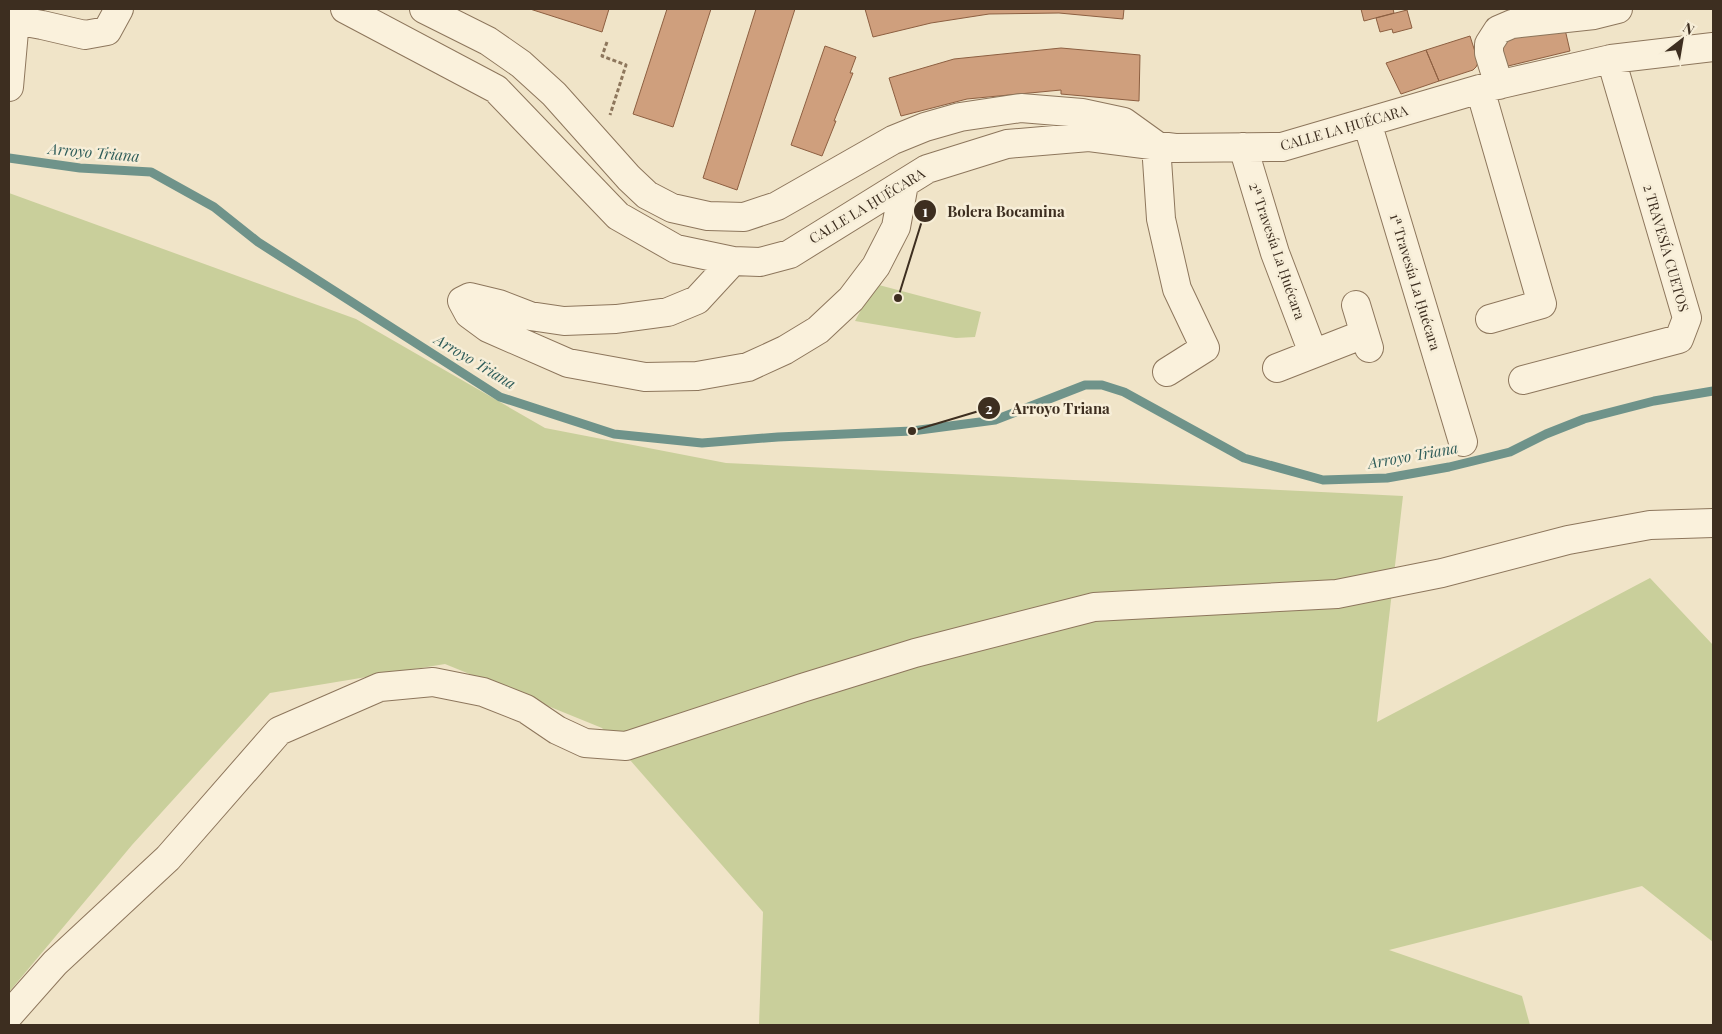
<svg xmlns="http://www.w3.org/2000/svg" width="1722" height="1034" viewBox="0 0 1722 1034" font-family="'Playfair Display',serif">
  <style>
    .green { fill: #c9cf9b }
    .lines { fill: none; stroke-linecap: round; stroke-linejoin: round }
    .stream { stroke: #6f938a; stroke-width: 9 }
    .building { fill: #cf9f7d; stroke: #8d5f41 }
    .minor-casing { stroke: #8d765c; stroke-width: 30 }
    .path { stroke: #8d765c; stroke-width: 3; stroke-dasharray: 4 2.5; stroke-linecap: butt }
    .minor { stroke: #faf1dc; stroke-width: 28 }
    .labels { text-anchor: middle; stroke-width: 5; stroke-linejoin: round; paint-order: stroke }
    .street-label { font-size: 14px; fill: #3d2e20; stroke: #f7eed8 }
    .water-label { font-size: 15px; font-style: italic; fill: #2f5d5a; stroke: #f7eed8 }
    .leader { fill: none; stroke: #3d2e20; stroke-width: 2 }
    .callout-dot { fill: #3d2e20; stroke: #f7eed8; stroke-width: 2 }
    .mark-label { font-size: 15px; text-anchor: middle; font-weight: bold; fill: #fff }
    .callout-label { font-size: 15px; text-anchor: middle; font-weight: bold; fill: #3d2e20; stroke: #f7eed8; stroke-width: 5; stroke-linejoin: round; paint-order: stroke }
  </style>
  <rect width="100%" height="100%" fill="#f0e4c8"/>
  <!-- green -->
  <path class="green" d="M9,193l347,126 189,109 181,35 677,33 -26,226 273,-144 63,67v297l-71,-56 -253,64 133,46 8,29h-771l4,-113 -161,-184 -157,-64 -175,29 -138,152 -123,147z
    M875,284l106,28 -6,25 -19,1 -101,-17z"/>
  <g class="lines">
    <!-- stream -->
    <path class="stream" d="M9,158l71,10 71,4 63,35 44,35 242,155 114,37 88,9 76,-6 134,-6 83,-11 90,-35h17l22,7 120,66 79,22 64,-2 62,-11 61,-15 36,-18 38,-15 70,-18 59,-10"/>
  </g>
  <!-- building -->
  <path class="building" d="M530,9h79l-7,23z
    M667,9h44l-38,118 -40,-13z
    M756,9h39l-58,181 -34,-12z
    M865,9h259l-1,10 -64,-6 -70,1 -58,9 -58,14z
    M1361,9h32l1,4 -30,8z
    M1407,10l5,18 -19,5 -1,-4 -12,3 -4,-14z
    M1564,25l6,26 -66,16 -6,-21 13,-18z
    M1470,36l7,22 1,5 -2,4 -3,3 -34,11 -13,-31z
    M825,46l31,11 -6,16h3l-19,48h2l-14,35 -31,-11z
    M1061,48l79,7 -1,46 -78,-7v-4l-94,9 -66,17 -12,-38 65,-19z
    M1426,50l13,31 -38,13 -15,-31z"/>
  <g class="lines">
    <defs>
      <path id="minor" d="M345,9l151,80 122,127 58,33 57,12 27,1 30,-8 137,-85 80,-25 82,-7 86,11 107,-1 198,-58 131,-30 102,-12
        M424,9l64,32 33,23 33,30 75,84 18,17 25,13 36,8 36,1 33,-11 116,-66 32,-13 35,-10 61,-9 61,5 42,9 32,23 5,74 16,70 28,59 -38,24
        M9,19l33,6 43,10 22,-4 12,-22
        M1499,85l-10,-32v-9l9,-14 14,-6 82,-9 24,-6
        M9,87l7,-78
        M1480,89l62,215 -52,15
        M1367,122l96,320
        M1243,147l32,106 38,100
        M733,261l-36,39 -29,12 -52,7 -52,2 -34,-5 -31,-12 -29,-7 -8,4 7,13 19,14 80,35 77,14 52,-1 51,-9 37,-17 33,-20 33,-31 25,-33 20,-39 8,-43
        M1356,305l13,43
        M1277,368l87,-34
        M1523,380l156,-41 8,-21 -76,-259
        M9,1015l46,-52 113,-105 111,-127 101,-44 53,-5 50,10 43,17 31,21 28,13 41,3 176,-58 113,-35 179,-46 243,-13 105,-21 126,-33 82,-15 63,-2"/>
    </defs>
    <!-- minor casing -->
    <use href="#minor" class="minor-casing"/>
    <!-- path -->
    <path class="path" d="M607,42l-5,14 24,9 -16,50"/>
    <!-- minor -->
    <use href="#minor" class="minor"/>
  </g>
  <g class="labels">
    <!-- street labels -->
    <g class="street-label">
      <text transform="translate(1344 128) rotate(-16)" y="5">CALLE LA ḤUÉCARA</text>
      <text transform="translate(867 206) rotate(-31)" y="5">CALLE LA ḤUÉCARA</text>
      <text transform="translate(1666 248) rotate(74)" y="5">2 TRAVESÍA CUETOS</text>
      <text transform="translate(1277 251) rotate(71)" y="5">2ª Travesía La Ḥuécara</text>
      <text transform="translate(1415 282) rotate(73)" y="5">1ª Travesía La Ḥuécara</text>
    </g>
    <!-- water labels -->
    <g class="water-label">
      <text transform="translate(94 153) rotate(5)" y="5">Arroyo Triana</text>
      <text transform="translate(475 362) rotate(31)" y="5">Arroyo Triana</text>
      <text transform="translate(1413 456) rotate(-10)" y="5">Arroyo Triana</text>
    </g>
  </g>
  <!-- callouts -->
  <path class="leader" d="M898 298L925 211M912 431L989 408"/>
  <g class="callout-dot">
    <circle cx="898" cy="298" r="5"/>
    <circle cx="912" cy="431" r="5"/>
    <circle cx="925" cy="211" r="12"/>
    <circle cx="989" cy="408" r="12"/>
  </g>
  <g class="mark-label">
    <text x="925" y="217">1</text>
    <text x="989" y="414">2</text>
  </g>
  <g class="callout-label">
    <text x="1006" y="217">Bolera Bocamina</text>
    <text x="1061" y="414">Arroyo Triana</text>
  </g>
  <!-- border -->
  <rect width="1722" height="1034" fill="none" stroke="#3d2e20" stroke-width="20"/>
  <!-- north arrow -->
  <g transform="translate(1682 40) rotate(31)" stroke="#f7eed8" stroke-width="4" paint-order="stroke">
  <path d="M0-4L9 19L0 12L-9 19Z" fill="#3d2e20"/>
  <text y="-8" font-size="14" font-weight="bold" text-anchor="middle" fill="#3d2e20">N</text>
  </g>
</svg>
